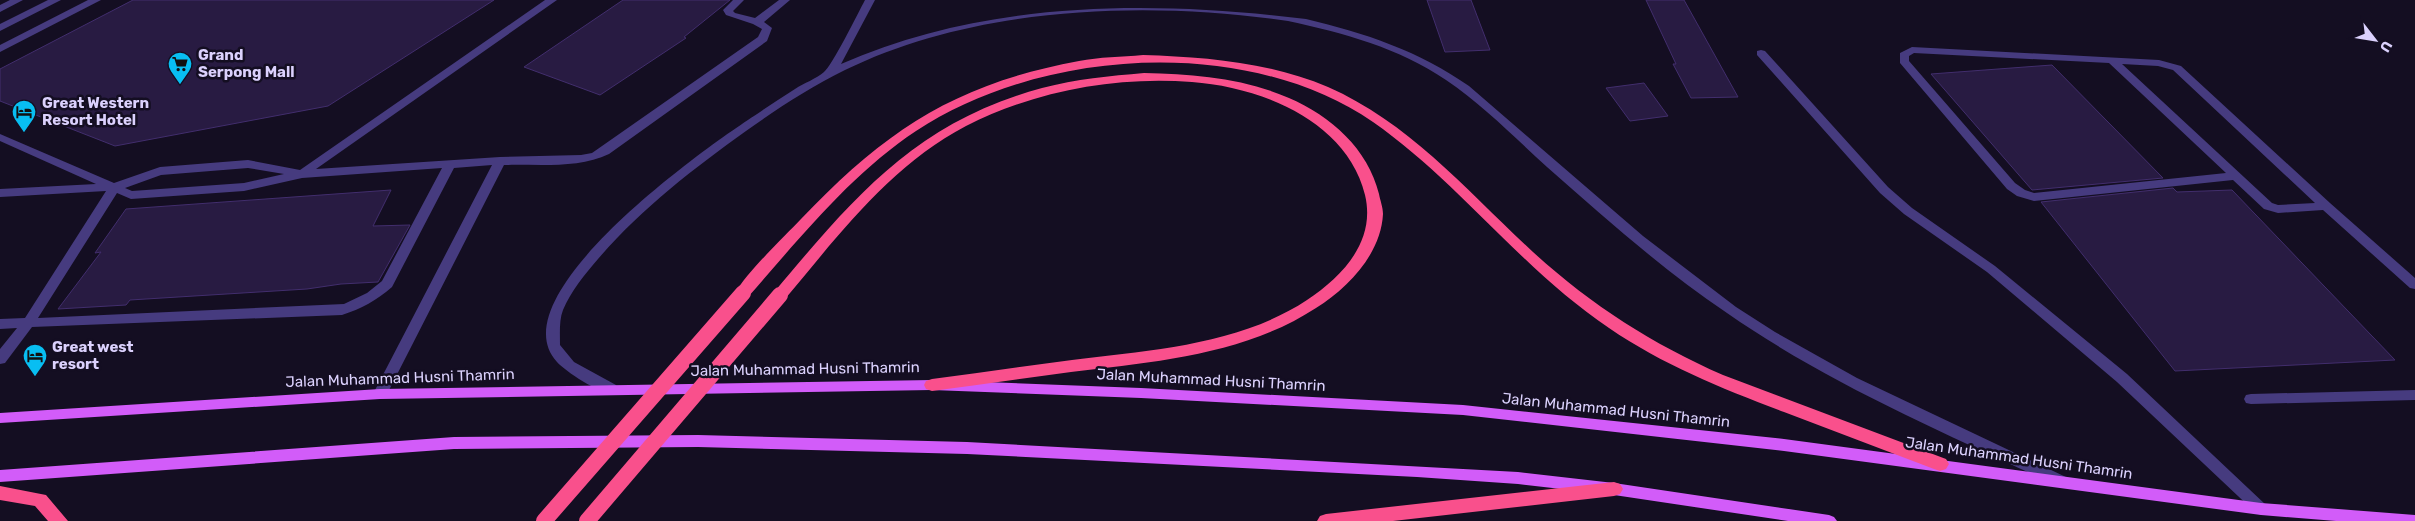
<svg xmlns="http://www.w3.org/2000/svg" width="2415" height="521" viewBox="0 0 2415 521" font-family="Rubik,sans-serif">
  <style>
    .building { fill: #281b42; stroke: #422e6d }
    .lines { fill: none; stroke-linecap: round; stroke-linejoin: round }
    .minor { fill: #463b7f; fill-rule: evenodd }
    .major { fill: #d25cf9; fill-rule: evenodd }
    .highway { fill: #f9508c; fill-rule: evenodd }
    .highway-bridge { stroke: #f9508c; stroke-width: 16 }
    .labels { text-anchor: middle; stroke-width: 5; stroke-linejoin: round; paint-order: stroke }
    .poi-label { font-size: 15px; font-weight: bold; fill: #dbd1fd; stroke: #140e22; text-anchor: start }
    .street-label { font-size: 15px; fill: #dbd1fd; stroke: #140e22 }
  </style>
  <rect width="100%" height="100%" fill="#140e22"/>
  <!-- building -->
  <path class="building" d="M133,0h361l-166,106 -213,40 -115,-45v-32z
    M623,0h107l-46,37 2,1 -86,57 -76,-28z
    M1427,0h44l19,50 -45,2z
    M1646,0h38l54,97 -47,1 -18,-34h3z
    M2052,65l111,113 -131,12 -101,-116z
    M1644,83l24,33 -38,5 -24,-33z
    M2173,188l4,4 55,-2 163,170 -220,11 -134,-169z
    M391,190l-18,36 37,-1 -32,57 -37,2 -34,5 -177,11 -4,5 -68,4 43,-57 -6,1 31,-44z"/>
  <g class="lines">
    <!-- minor -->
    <path class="minor" d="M10,0h13l-23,12v-7z
      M48,0h13l-61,31v-7z
      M88,0h13l-101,52v-7z
      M545,0h12l-241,169 184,-12 81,-2 11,-2 166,-116 4,-8 -9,-5 -27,-9 -3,-5 10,-10h11l-11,11 2,2 20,5 24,-18h11l-26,22 8,6 -5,13 -158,113c-31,15 -71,10 -105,11l-119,233h-10l-2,-4 119,-229 -38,3 -62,119c-15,13 -31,22 -50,28l-310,12 -27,36 -5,1v-15l17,-21 -17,1v-10l25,-1 81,-127 -106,6v-8l96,-5 -96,-43v-7l114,49 46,-16 88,-7 52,10zM248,168l36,6 -40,9 -112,8 -7,-3 36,-13zM442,168l-60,113 -15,12 -23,11 -306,14 79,-125 14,6 113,-8 58,-13z
      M865,0h10l-34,64c144,-64 311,-64 465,-45 59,14 113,32 163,67l174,150 93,71 39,25 82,46 211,100 2,4 -2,4 -5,2 -5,-2c-113,-53 -229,-102 -331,-173 -64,-43 -122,-95 -180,-146 -33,-30 -64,-62 -101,-87 -47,-32 -102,-47 -158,-59 -140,-21 -313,-15 -443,49 -35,17 -68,39 -99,61 -53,38 -105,78 -148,128 -13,15 -27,32 -35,51 -4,10 -3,24 -3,35l14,17 42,23 2,4 -2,4c-12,4 -50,-21 -59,-31 -61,-66 149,-215 197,-246 13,-9 27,-18 41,-27 9,-6 21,-10 29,-17 8,-6 34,-59 41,-72z
      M1912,47l247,13 22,6 149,137 85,75v11l-5,-1 -87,-78 -45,3 -14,-4 -31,-29 -199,21 -17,-5 -10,-7 -107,-126v-10zM1914,53l195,10 117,110 -192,20 -9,-3 -10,-7 -106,-122v-5zM2122,64l36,2 15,4 142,133 -37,2 -6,-2z
      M1761,50l4,1 123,136 24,21 83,58 132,108 139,131 2,4 -2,4 -5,2 -5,-2 -139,-131 -130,-110 -83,-58 -24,-21 -123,-138v-4z
      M2415,390v10l-164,4 -5,-1 -2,-4 2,-4 5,-1z"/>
    <!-- major -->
    <path class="major" d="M932,380l209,8 322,17 321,34 477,64 154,12v6h-79l-75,-6 -477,-64 -321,-36 -322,-17 -209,-8 -552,9 -380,24v-10l380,-24z
      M698,435l269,7 551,30 96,11 215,32 5,2 3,4h-49l-174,-26 -96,-11 -101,-7 -450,-23 -269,-7 -244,2 -454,33v-12l454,-33z"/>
    <!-- highway -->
    <path class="highway" d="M1143,55c62,2 126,7 185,32 82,36 140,105 205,165 57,52 119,92 190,123l223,84 3,5 -3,5 -6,2 -6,-2c-50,-19 -100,-38 -150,-57 -61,-23 -121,-47 -175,-84 -88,-59 -150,-146 -236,-206 -127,-87 -331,-74 -457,9 -65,43 -116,107 -168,166h-10l-3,-4c13,-22 47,-54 66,-74 85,-89 154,-135 278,-158 20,-4 43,-4 64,-6z
      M1144,73c50,1 99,5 145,25 42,18 79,51 90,96 1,6 4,13 4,20 -2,40 -35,74 -67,94 -72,47 -162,54 -245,64 -46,6 -93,13 -139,19l-6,-2 -2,-4 2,-4 6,-2c47,-6 93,-13 140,-19 79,-10 167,-15 235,-60 36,-24 69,-59 58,-105 -18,-74 -104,-108 -173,-113 -77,-6 -157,9 -226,44 -75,39 -128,110 -181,173h-10l-3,-4 3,-4c80,-95 141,-169 267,-203 34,-9 68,-12 102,-15z
      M1614,482l6,2 3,5 -3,5 -6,2 -221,25h-76l3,-5 6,-2z
      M0,486l46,9 22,26h-20l-13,-15 -35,-6z"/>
    <!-- highway-bridge -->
    <path class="highway-bridge" d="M544,521l199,-228
      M587,521l193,-226"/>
  </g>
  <!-- icons -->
  <defs>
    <symbol id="supermarket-pin" viewBox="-11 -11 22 30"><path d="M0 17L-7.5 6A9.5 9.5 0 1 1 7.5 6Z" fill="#08bef2" stroke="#140e22"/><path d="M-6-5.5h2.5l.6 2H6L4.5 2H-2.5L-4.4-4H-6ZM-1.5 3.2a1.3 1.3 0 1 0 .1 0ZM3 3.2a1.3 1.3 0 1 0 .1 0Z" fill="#111"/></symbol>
    <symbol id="hotel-pin" viewBox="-11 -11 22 30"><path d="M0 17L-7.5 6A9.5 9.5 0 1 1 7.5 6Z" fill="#08bef2" stroke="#140e22"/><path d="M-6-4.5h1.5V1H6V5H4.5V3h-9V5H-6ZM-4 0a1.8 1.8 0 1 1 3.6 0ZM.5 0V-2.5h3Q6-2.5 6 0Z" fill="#111"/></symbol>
  </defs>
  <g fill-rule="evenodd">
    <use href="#supermarket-pin" x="166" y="50" width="28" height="38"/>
    <use href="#hotel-pin" x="10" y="98" width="28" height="38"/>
    <use href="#hotel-pin" x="21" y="342" width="28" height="38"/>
  </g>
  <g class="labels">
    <!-- poi labels -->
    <g class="poi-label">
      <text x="198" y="60">Grand<tspan x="198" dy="17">Serpong Mall</tspan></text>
      <text x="42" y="108">Great Western<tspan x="42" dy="17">Resort Hotel</tspan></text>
      <text x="52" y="352">Great west<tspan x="52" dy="17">resort</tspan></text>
    </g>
    <!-- street labels -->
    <g class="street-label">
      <text transform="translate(805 369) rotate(-1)" y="5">Jalan Muhammad Husni Thamrin</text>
      <text transform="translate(400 378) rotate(-2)" y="5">Jalan Muhammad Husni Thamrin</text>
      <text transform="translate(1211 380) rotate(3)" y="5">Jalan Muhammad Husni Thamrin</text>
      <text transform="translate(1616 410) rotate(6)" y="5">Jalan Muhammad Husni Thamrin</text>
      <text transform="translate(2019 458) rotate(8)" y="5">Jalan Muhammad Husni Thamrin</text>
    </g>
  </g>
  <!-- north arrow -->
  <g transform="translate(2375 40) rotate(121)" stroke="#140e22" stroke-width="4" paint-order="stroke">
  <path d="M0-4L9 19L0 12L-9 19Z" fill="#dbd1fd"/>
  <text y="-8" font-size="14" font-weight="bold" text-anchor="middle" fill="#dbd1fd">U</text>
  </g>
</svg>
